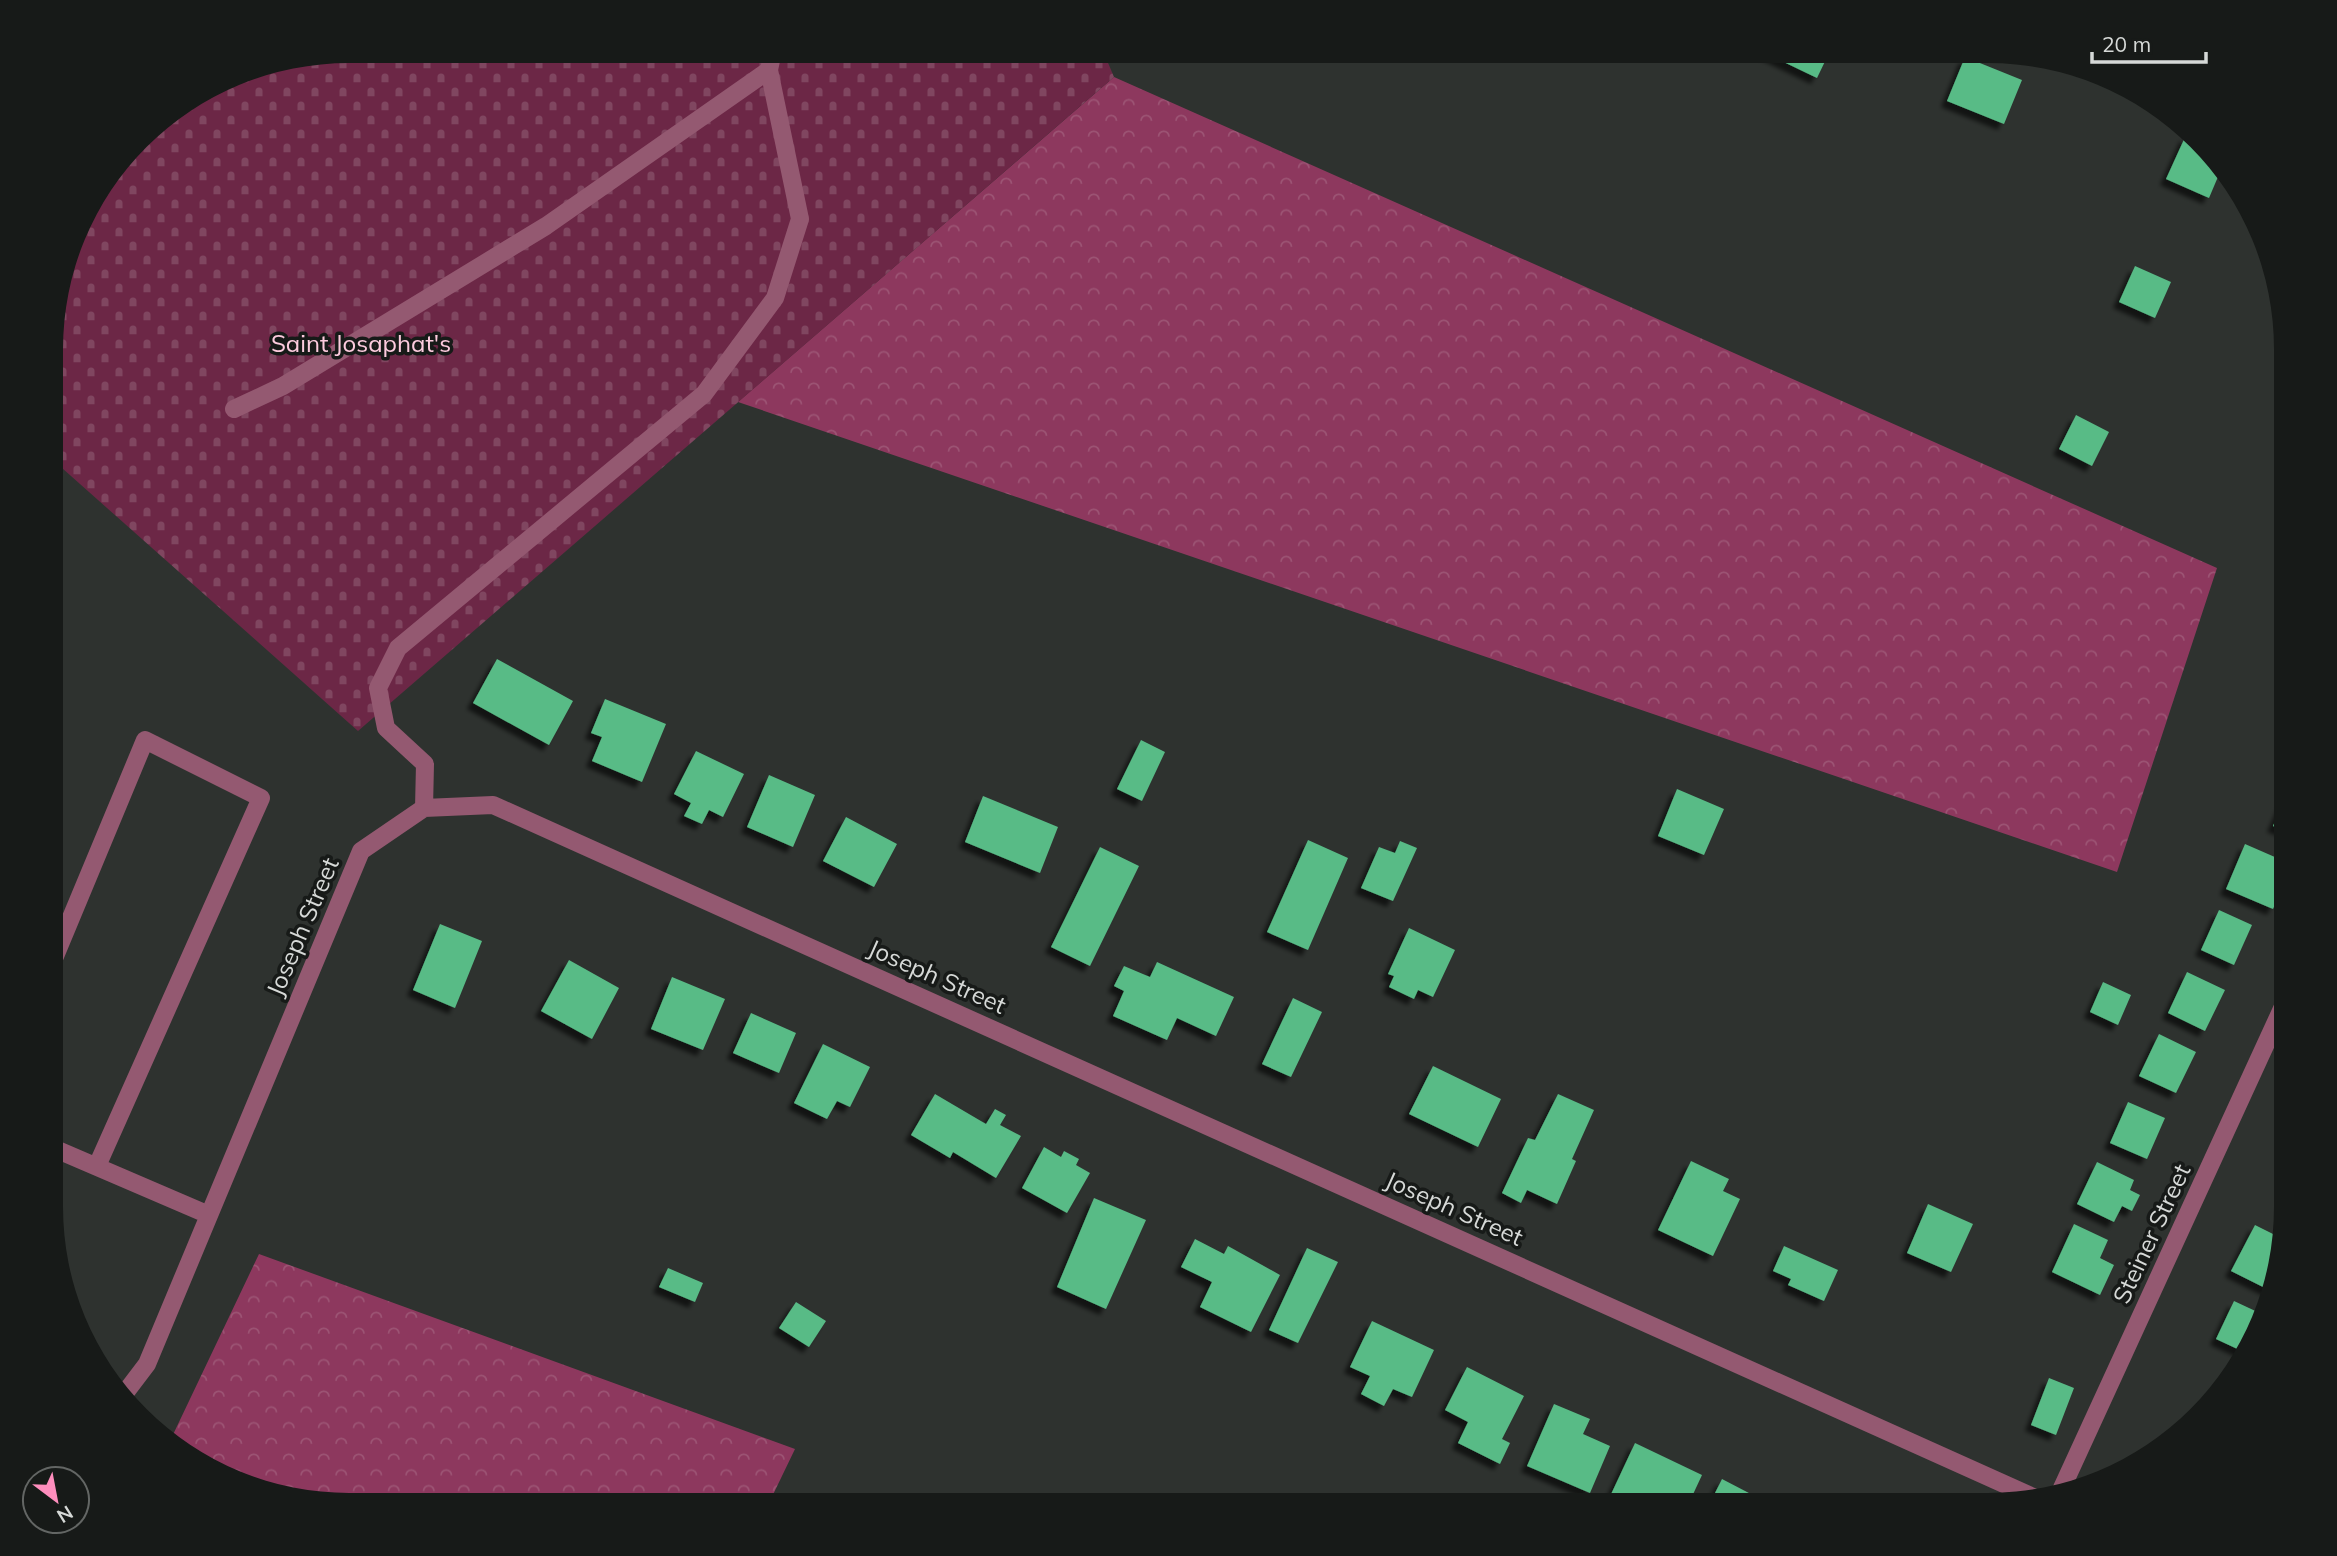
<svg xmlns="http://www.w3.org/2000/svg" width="2337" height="1556" viewBox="0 0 2337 1556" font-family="Mulish,sans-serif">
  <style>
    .forest { fill: url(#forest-crowns) }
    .cemetery { fill: url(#cemetery-stones) }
    .building { fill: #58bb86; filter: url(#shadow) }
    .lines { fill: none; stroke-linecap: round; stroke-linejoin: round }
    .minor { stroke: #945971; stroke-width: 18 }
    .labels { text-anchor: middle; stroke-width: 7; stroke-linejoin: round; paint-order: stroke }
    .park-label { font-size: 24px; fill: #fdcbde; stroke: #171a18 }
    .street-label { font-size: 24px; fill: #d6d9d7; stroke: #171a18 }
  </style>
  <defs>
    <pattern id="forest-crowns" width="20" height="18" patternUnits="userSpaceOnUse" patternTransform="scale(1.75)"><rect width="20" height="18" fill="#8d385e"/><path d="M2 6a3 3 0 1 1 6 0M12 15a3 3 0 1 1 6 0" fill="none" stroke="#9c5474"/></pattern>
    <pattern id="cemetery-stones" width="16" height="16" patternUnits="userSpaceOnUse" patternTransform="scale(1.75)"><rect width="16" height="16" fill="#6c2746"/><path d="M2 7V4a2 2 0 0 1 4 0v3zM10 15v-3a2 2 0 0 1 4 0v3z" fill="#804660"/></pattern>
    <filter id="shadow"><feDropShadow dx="-6" dy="6" stdDeviation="2" flood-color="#0009"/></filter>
  </defs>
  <rect width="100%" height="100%" fill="#2e322f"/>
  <!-- forest -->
  <path class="forest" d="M1114,77l1103,491 -100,304 -1379,-470z
    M259,1254l536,195 -27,56h-419l-95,-15 -71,-35 -13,-14z"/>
  <!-- cemetery -->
  <path class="cemetery" d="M349,51h754l11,26 -756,654 -305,-271v-150l29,-93 70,-92 83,-52z"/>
  <!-- building -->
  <path class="building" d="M1761,51h69l-13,27z
    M1965,57l57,23 -18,44 -57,-23z
    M2186,135l34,37 -11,26 -43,-19z
    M2135,266l36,16 -16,36 -36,-16z
    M2076,415l33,17 -17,34 -33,-17z
    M497,659l76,42 -24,44 -76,-42z
    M605,699l61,25 -24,58 -50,-21 10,-24 -11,-4z
    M1141,740l24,12 -23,49 -25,-12z
    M696,751l48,23 -21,43 -14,-7 -7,14 -18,-8 7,-13 -17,-9z
    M769,775l46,20 -22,52 -46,-20z
    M53,779l10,4 -10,22z
    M1677,789l47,20 -20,46 -46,-19z
    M983,796l75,31 -18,46 -75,-31z
    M2286,797v34l-13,-5z
    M846,817l51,27 -23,43 -51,-26z
    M1308,840l40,18 -40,92 -41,-18z
    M1400,841l17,7 -24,53 -32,-13 18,-41 16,6z
    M2245,844l39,17 -6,14 8,6 -13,28 -47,-20z
    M1100,847l39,19 -49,100 -39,-19z
    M2219,910l33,15 -18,40 -33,-15z
    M440,924l42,17 -27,67 -42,-18z
    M1409,928l46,22 -22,47 -15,-7 -4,9 -25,-12 5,-11 -6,-2z
    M569,960l50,28 -27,51 -51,-28z
    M1157,962l77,35 -18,39 -39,-18 -10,22 -54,-24 11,-25 -10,-5 10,-20 26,11z
    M2187,972l38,18 -20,41 -37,-18z
    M672,977l53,22 -22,51 -52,-21z
    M2103,982l28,13 -13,30 -28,-13z
    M1293,998l29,14 -31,65 -29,-13z
    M751,1013l45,20 -17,40 -46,-20z
    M2159,1034l37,18 -20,41 -37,-17z
    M823,1044l47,23 -20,40 -13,-6 -10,18 -33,-16z
    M1433,1066l68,33 -23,48 -69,-33z
    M935,1094l51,30 9,-15 11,6 -6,10 21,11 -25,42 -43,-26 -3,6 -39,-23z
    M1558,1094l36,16 -22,49 4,2 -19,43 -30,-14 -6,13 -19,-10 26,-55 7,2z
    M2128,1102l37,16 -18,41 -37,-16z
    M1044,1147l17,10 3,-6 15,8 -3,6 14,8 -23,40 -45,-25z
    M1691,1161l38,18 -6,12 17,8 -27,57 -55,-26z
    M2097,1162l37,18 -4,10 10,5 -8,16 -10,-5 -8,16 -37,-18z
    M1094,1198l52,22 -40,89 -49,-22z
    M1928,1204l45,20 -22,48 -44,-19z
    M2074,1224l34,16 -8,18 14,7 -14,30 -48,-23z
    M2255,1225l28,14 -10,53 -42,-21z
    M1195,1239l29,15 4,-8 52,29 -29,57 -51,-25 12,-25 -31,-15z
    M1784,1246l54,24 -14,31 -36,-16 3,-6 -18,-8z
    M1307,1248l31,14 -40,81 -29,-13z
    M668,1268l35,15 -8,19 -36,-15z
    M2234,1301l30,14 -18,38 -30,-14z
    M796,1302l30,19 -17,26 -30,-19z
    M1372,1321l62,29 -22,47 -19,-8 -9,17 -23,-12 9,-18 -20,-9z
    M1467,1367l57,29 -22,43 8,4 -10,21 -42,-21 10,-21 -23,-12z
    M2049,1378l25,10 -18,47 -25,-10z
    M1554,1404l36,15 -7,15 27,12 -20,47 -63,-27z
    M1635,1443l67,32 -14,30h-82z
    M1722,1479l50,26h-63z"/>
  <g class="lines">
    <!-- minor -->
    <path class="minor" d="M234,409l49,-23 263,-160 223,-156
      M424,808l1,-44 -39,-36 -8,-40 20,-40 306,-254 71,-96 25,-79 -31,-149 4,-19
      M53,961l92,-221 116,58 -164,368
      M53,1148l156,67
      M125,1393l22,-29 214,-513 63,-43 69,-3 1540,692
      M2062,1488l224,-488"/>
  </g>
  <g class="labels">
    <!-- park labels -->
    <g class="park-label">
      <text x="361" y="352">Saint Josaphat's</text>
    </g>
    <!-- street labels -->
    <g class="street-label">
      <text transform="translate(303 927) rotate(-67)" y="8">Joseph Street</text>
      <text transform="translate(937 977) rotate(24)" y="8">Joseph Street</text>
      <text transform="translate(1454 1209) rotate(24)" y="8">Joseph Street</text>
      <text transform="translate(2152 1234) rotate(-65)" y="8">Steiner Street</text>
    </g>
  </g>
  <!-- crop -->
  <path d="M0 0H2337V1556H0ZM349 63H1988A286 286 0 0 1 2274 349V1207A286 286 0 0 1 1988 1493H349A286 286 0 0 1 63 1207V349A286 286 0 0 1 349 63Z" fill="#171a18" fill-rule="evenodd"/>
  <!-- north arrow -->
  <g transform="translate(56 1500) rotate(148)"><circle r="33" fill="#171a18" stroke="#636664" stroke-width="2"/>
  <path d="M0-5L12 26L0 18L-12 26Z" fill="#fe8ebd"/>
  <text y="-10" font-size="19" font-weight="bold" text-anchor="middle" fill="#d6d9d7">N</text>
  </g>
  <!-- scale -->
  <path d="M2092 52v10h114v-10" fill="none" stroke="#d6d9d7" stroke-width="3.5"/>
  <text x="2102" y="52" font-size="21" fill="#d6d9d7" stroke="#171a18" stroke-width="5" paint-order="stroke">20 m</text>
</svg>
